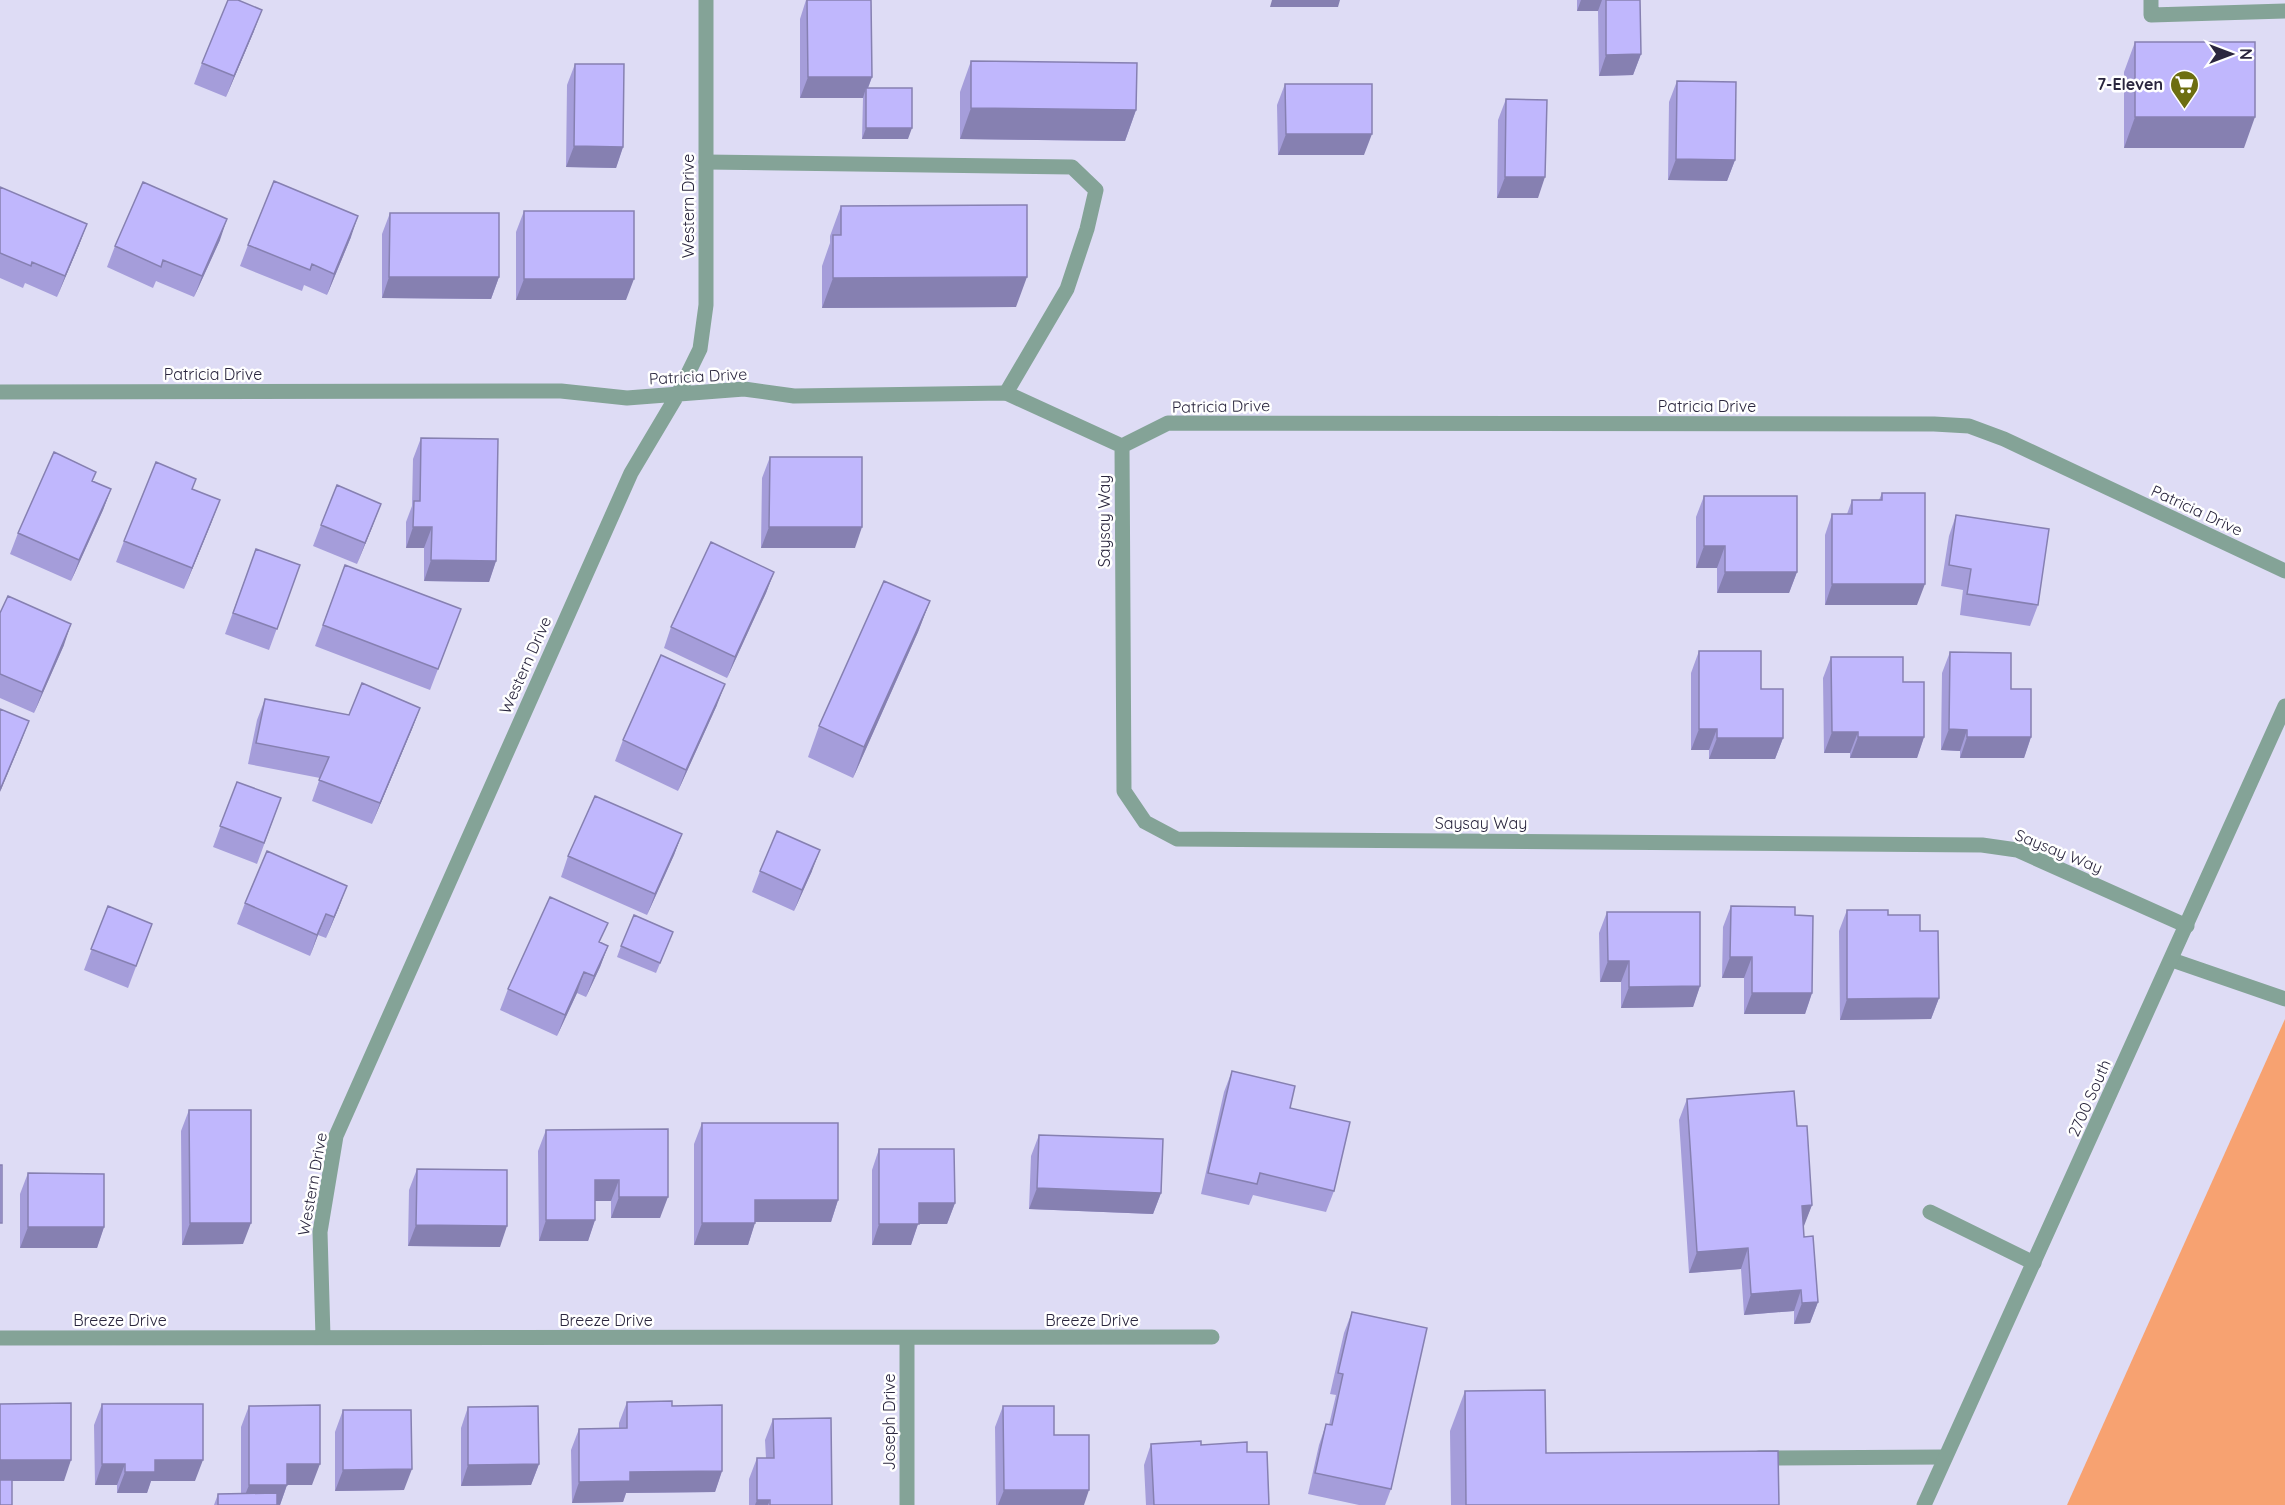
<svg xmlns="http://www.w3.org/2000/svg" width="2285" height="1505" viewBox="0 0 2285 1505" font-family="Quicksand,sans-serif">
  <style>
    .green { fill: #f7a271 }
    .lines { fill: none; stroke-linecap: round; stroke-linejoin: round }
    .service { stroke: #84a397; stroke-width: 15 }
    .minor { stroke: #84a397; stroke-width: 15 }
    .tertiary { stroke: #84a397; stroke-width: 15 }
    .wall { fill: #a59dda }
    .shaded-wall { fill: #8680b1 }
    .building { fill: #c0b7fd; stroke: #8680b1; stroke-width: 1.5 }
    .labels { text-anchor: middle; stroke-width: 5; stroke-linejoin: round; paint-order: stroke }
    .poi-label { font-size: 16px; font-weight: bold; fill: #2a263e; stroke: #fff; text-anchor: end }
    .street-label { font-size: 16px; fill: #2a263e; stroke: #fff }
  </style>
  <rect width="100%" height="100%" fill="#dedcf5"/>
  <!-- green -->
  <path class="green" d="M2285,1019v486h-218z"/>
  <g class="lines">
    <!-- service -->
    <path class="service" d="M2151,0v15l134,-4
      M706,162l366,5 24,23 -9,39 -20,60 -61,104
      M2172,960l113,39
      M1930,1212l104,51
      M1759,1458l186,-1"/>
    <!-- minor -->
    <path class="minor" d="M0,392l561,-1 66,7 117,-9 50,7 212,-3 116,53 46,-23 766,1 35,2 35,13 281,132
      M1122,446l2,345 21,31 32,17 805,6 35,5 170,76
      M323,1337l-3,-105 16,-96 295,-663 47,-79 22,-45 6,-44v-305
      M0,1338l1212,-1
      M907,1505v-166"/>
    <!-- tertiary -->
    <path class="tertiary" d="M1924,1505l361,-799"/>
  </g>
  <!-- wall -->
  <path class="wall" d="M806,0h65l1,77 -4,11 40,51h-46l1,-41h-63v-79z
    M1577,0h63l1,54 -8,21 -34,1 -1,-65h-21z
    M254,31l-28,66 -32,-13 8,-21z
    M2135,42l109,106h-120v-76z
    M971,61l165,49 -11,31 -165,-2v-47z
    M575,64l48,83 -7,21 -50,-1 1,-82z
    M1677,81l58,79 -8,21 -59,-1 1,-78z
    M1285,84l79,71h-86l-1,-50z
    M1506,99l32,99h-41l1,-78z
    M0,187l87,37 -8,21 -22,52 -32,-14 -2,5 -23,-10z
    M841,206l175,101 -194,1v-42l8,-23v-7z
    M524,211l102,89h-110v-68z
    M390,213l109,64 -8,22 -109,-1v-64z
    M351,237l-24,58 -23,-10 -2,6 -62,-25 8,-21z
    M220,240l-26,57 -38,-16 -3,7 -46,-21 8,-21z
    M421,438l75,123 -7,21 -65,-1v-33h-18v-26l6,-16 1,-47z
    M770,457l85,91h-94l1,-70z
    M93,481l18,8 -8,21 -32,71 -61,-27 8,-21z
    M193,489l19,32 -28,68 -68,-27 8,-21z
    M1882,493l35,112h-92v-70l7,-21h15l5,-14h27z
    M1704,496l93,76 -8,21h-72v-25h-21v-51z
    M1956,515l82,90 -8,21 -70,-11 3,-25 -22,-4 8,-50z
    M321,525h52l-16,39 -44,-18z
    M256,549l44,16 -31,85 -44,-16z
    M345,565l116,44 -31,81 -115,-44z
    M774,572l-8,21 -39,85 -63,-30 7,-21z
    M930,601l-12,31 -65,146 -45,-21 11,-31z
    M0,613l64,32 -30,68 -34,-15z
    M1699,651l62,38 22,49 -8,21h-66v-9h-18v-77z
    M1950,652l61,37 20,48 -7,21h-64v-7l-19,-1 1,-77z
    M1831,657l72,25 21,55 -7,21h-67v-5h-26l-1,-75z
    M265,699l84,16 71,-7 -8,21 -40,95 -60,-23 8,-23 -72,-14 9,-44z
    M717,705l-39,86 -63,-30 8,-21z
    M237,782l44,16 -24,66 -44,-17z
    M682,834l-8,21 -27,60 -86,-38 7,-21z
    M760,871h52l-18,40 -42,-19z
    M245,903l94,4 -13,31 -8,-3 -8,21 -73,-32z
    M108,906l44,18 -24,64 -44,-18z
    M1731,906l64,9 17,78 -7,21h-61v-36h-22l1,-51z
    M1847,910l41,5 32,16 19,67 -8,21 -91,1 -1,-89z
    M1607,912l93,74 -7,21 -72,1v-26h-21l-1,-49z
    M673,932l-17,41 -39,-16 4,-11z
    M601,942l7,4 -8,21 -14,30 -9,-4 -20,43 -57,-26 8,-21z
    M1232,1071l58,37 44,83 -8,21 -73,-17 -4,10 -48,-11 23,-102z
    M1687,1099l110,27 15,79 -9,21 1,11 14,65 -8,21 -16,1v-13l-50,4 -3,-46 -52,4 -10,-153z
    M189,1110l54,134 -61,1 -1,-114z
    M702,1123l136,77 -7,22h-76l-7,23h-54v-101z
    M668,1129l-8,89h-49v-17h-16v19l-7,21h-49l-1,-90 8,-21z
    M1039,1135l122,58 -8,21 -124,-5 2,-53z
    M879,1149l76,54 -8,21h-29l-7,21h-39v-75z
    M417,1169l83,78 -92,-1 1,-56z
    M28,1173l76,54 -7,21h-77v-54z
    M1352,1312l39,177 -6,16h-26l-51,-11 11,-49 7,-21 3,1 7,-30 -6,-1 14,-61z
    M1465,1391l81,62 233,52h-328l-1,-74z
    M627,1402l45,4 50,65 -7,21 -89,1 -3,9 -51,1 -1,-53 8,-21 40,-1v-5z
    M102,1404l93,77h-44l-4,12h-30v-8h-22l-1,-60z
    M249,1406l63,79h-25l-7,20h-66l4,-11 23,-1v-66z
    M1003,1406l51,29 30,70h-88l-1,-78z
    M468,1407l71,57 -8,21 -70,1v-58z
    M343,1410l61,80 -69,1v-59z
    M773,1419l59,86h-83v-26l8,-21h9l-1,-18z
    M1151,1444l50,1 46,7 22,53h-123l-2,-40z"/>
  <!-- shaded-wall -->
  <path class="shaded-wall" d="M1272,0h68l-2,7h-68z
    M1581,0h21l-4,11h-21z
    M262,10l-8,21 -28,66 8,-21z
    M1641,54l-8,21 -34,1 7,-21z
    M808,77h64l-6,16v-5l-3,10h-63z
    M971,108l165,2 -11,31 -165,-2z
    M2135,117h120l-11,31h-120z
    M866,128h46l-4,11h-46z
    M1286,134h86l-8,21h-86z
    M574,146l49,1 -7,21 -50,-1z
    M1676,159l59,1 -8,21 -59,-1z
    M1505,177h40l-7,21h-41z
    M358,216l-7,21 -24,58 7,-21z
    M227,219l-7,21 -26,57 8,-21z
    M87,224l-8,21 -22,52 8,-21z
    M389,277h110l-8,22 -109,-1z
    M1027,277l-11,30 -194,1 11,-30z
    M524,279h110l-8,21h-110z
    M111,489l-8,21 -32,71 8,-21z
    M220,500l-8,21 -28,68 8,-21z
    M381,504l-8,21 -16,39 8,-21z
    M413,527h19l-8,21h-18z
    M769,527h93l-7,21h-94z
    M1704,546h21l-8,22h-21z
    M431,560l65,1 -7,21 -65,-1z
    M774,572l-8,21 -39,85 8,-21z
    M1725,572h72l-8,21h-72z
    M1832,584h93l-8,21h-92z
    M930,601l-12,31 -65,146 11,-31z
    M71,624l-7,21 -30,68 8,-21z
    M725,684l-8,21 -39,86 8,-21z
    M420,708l-8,21 -40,95 8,-21z
    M29,721l-8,21 -21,50v-2z
    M1699,729h18l-8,21h-18z
    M1949,729l18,1 -7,21 -19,-1z
    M1832,732h26l-8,21h-26z
    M1858,737h66l-7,21h-67z
    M1967,737h64l-7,21h-64z
    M1717,738h66l-8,21h-66z
    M682,834l-8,21 -27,60 8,-21z
    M820,850l-8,21 -18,40 8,-21z
    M347,886l-8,21 -13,31 8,-21z
    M326,914l-16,42 7,-21z
    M608,946l-8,21 -14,30 8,-21z
    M1730,957h22l-8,21h-22z
    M1608,961h21l-8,21h-21z
    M584,972l-7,21 -20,43 8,-21z
    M1700,986l-7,21 -72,1 8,-21z
    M1752,993h60l-7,21h-61z
    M1939,998l-8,21 -91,1 7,-21z
    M595,1180h24l-8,21h-23z
    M1037,1188l124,5 -8,21 -124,-5z
    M619,1197h49l-8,21h-49z
    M755,1200h83l-7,22h-83z
    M919,1203h36l-8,21h-29l-7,21h-39l7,-21z
    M1812,1205l-8,21 -10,1 8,-21z
    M546,1220h49l-7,21h-49z
    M190,1223h61l-8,21 -61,1z
    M702,1223h53l-7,22h-54z
    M416,1225l91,1 -7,21 -92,-1z
    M28,1227h76l-7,21h-77z
    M1748,1248l-7,21 -52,4 8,-21z
    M1801,1290l-7,21 -50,4 7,-21z
    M1818,1302l-8,21 -16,1 8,-21z
    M0,1460h71l-7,21h-64z
    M155,1460h48l-8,21h-44l-4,12h-30l8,-21z
    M102,1464h23l-8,21h-22z
    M287,1464h33l-8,21h-25l-7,20h-39l8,-20z
    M539,1464l-8,21 -70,1 7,-21z
    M412,1469l-8,21 -69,1 8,-21z
    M722,1471l-7,21 -89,1 -3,9 -51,1 7,-21 51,-10z
    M1004,1490h85l-5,15h-86z
    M757,1500h13l-2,5h-13z"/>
  <!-- building -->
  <path class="building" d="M228,0h10l24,10 -28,66 -32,-13z
    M807,0h64l1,77h-64z
    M1606,0h34l1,54 -35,1z
    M2135,42h120v75h-120z
    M971,61l166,2 -1,47 -165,-2z
    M575,64h49l-1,83 -49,-1z
    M1677,81l59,1 -1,78 -59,-1z
    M1285,84h87v50h-86z
    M866,88h46v40h-46z
    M1506,99l41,1 -2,77h-40z
    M274,181l84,35 -24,58 -22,-10 -2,6 -62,-25z
    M143,182l84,37 -25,57 -39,-16 -2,7 -46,-21z
    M0,187l87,37 -22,52 -33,-14 -1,4 -31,-13z
    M1027,205v72l-194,1v-43h8v-29z
    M524,211h110v68h-110z
    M390,213h109v64h-110z
    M421,438l77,1 -2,122 -65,-1 1,-33h-19l1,-26h6z
    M54,452l42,20 -4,9 19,8 -32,71 -61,-27z
    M770,457h92v70h-93z
    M156,462l40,17 -4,10 28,11 -28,68 -68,-27z
    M337,485l44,19 -16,39 -44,-18z
    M1882,493h43v91h-93v-70h20v-14h30z
    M1704,496h93v76h-72v-26h-21z
    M1956,515l93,14 -11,76 -71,-11 4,-25 -22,-4z
    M711,542l63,30 -39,85 -64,-30z
    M256,549l44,16 -23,64 -44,-16z
    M345,565l116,44 -23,60 -115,-44z
    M884,581l46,20 -66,146 -45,-21z
    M8,596l63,28 -29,68 -42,-18v-61z
    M1699,651h62v38h22v49h-66v-9h-18z
    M1950,652l61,1v36h20v48h-64v-7l-18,-1z
    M661,655l64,29 -39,86 -63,-30z
    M1831,657h72v25h21v55h-66v-5h-26z
    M362,683l58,25 -40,95 -61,-23 10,-23 -73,-14 9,-44 84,16z
    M0,709l29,12 -29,69z
    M237,782l44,16 -17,45 -44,-17z
    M595,796l87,38 -27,60 -87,-38z
    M777,831l43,19 -18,40 -42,-19z
    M267,851l80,35 -13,31 -8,-3 -9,21 -72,-32z
    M550,897l58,26 -9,19 9,4 -14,30 -10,-4 -19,43 -57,-26z
    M108,906l44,18 -16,42 -45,-17z
    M1731,906l64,1v8l18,1 -1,77h-60v-36h-22z
    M1847,910h41v5h32v16h18l1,67 -92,1z
    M1607,912h93v74l-71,1v-26h-21z
    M634,915l39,17 -13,31 -39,-17z
    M1232,1071l63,15 -5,22 60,14 -16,69 -74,-18 -3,11 -49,-11z
    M1794,1091l3,35h10l5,79 -10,1 2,31 9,-1 5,66 -16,1 -1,-13 -50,4 -3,-46 -51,4 -10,-153z
    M189,1110h62v113h-61z
    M702,1123h136v77h-83v23h-53z
    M668,1129v68h-49v-17h-24v40h-49v-90z
    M1039,1135l124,4 -2,54 -124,-5z
    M879,1149h75l1,54h-36v21h-40z
    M0,1165h2v58h-2z
    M417,1169l90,1v56l-91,-1z
    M28,1173l76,1v53h-76z
    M1352,1312l75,16 -36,161 -76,-16 11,-49 6,1 11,-51 -5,-1z
    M1545,1390l1,63 232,-2 1,54h-313l-1,-114z
    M672,1401v5l50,-1v66l-92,1v9l-51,1v-53l48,-1v-26z
    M71,1403v57h-71v-56z
    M102,1404h101v56h-48v12h-30v-8h-23z
    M320,1405v59h-33v21h-38v-79z
    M538,1406l1,58 -71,1v-58z
    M1003,1406h51v29h35v55h-85z
    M343,1410h68l1,59 -69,1z
    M831,1418l1,87h-62v-5h-13v-42h17l-1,-39z
    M1201,1441v4l46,-3v10h20l2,53h-115l-3,-61z
    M0,1480h12v25h-12z
    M277,1493v12h-59v-11z"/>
  <!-- icons -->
  <defs>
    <symbol id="supermarket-pin" viewBox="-11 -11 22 30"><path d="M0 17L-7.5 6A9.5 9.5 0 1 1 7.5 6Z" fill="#6d6e10" stroke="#fff"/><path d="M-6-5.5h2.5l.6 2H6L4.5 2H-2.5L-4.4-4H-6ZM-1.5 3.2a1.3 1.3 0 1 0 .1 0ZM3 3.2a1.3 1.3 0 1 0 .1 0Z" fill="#fff"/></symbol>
  </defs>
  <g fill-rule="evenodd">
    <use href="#supermarket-pin" x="2168" y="68" width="33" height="45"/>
  </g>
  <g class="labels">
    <!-- poi labels -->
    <g class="poi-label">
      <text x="2163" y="90">7-Eleven</text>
    </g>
    <!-- street labels -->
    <g class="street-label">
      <text transform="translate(688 206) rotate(-90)" y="6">Western Drive</text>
      <text x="213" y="380">Patricia Drive</text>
      <text transform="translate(698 376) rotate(-3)" y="6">Patricia Drive</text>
      <text transform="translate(1221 406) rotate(-1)" y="6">Patricia Drive</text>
      <text x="1707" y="412">Patricia Drive</text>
      <text transform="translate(2197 510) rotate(25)" y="6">Patricia Drive</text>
      <text transform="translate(1104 521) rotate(-90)" y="6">Saysay Way</text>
      <text transform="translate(525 665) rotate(-66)" y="6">Western Drive</text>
      <text x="1481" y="829">Saysay Way</text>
      <text transform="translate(2059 851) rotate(22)" y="6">Saysay Way</text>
      <text transform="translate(2089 1098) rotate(-66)" y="6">2700 South</text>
      <text transform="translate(312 1184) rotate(-80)" y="6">Western Drive</text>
      <text x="120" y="1326">Breeze Drive</text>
      <text x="606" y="1326">Breeze Drive</text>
      <text x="1092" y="1326">Breeze Drive</text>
      <text transform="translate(889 1422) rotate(-90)" y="6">Joseph Drive</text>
    </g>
  </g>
  <!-- north arrow -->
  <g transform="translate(2231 54) rotate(90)" stroke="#ffffff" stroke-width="4.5" paint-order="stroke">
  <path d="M0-4.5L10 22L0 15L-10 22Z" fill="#2a263e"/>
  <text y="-9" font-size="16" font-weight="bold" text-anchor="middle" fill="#2a263e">N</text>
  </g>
</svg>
